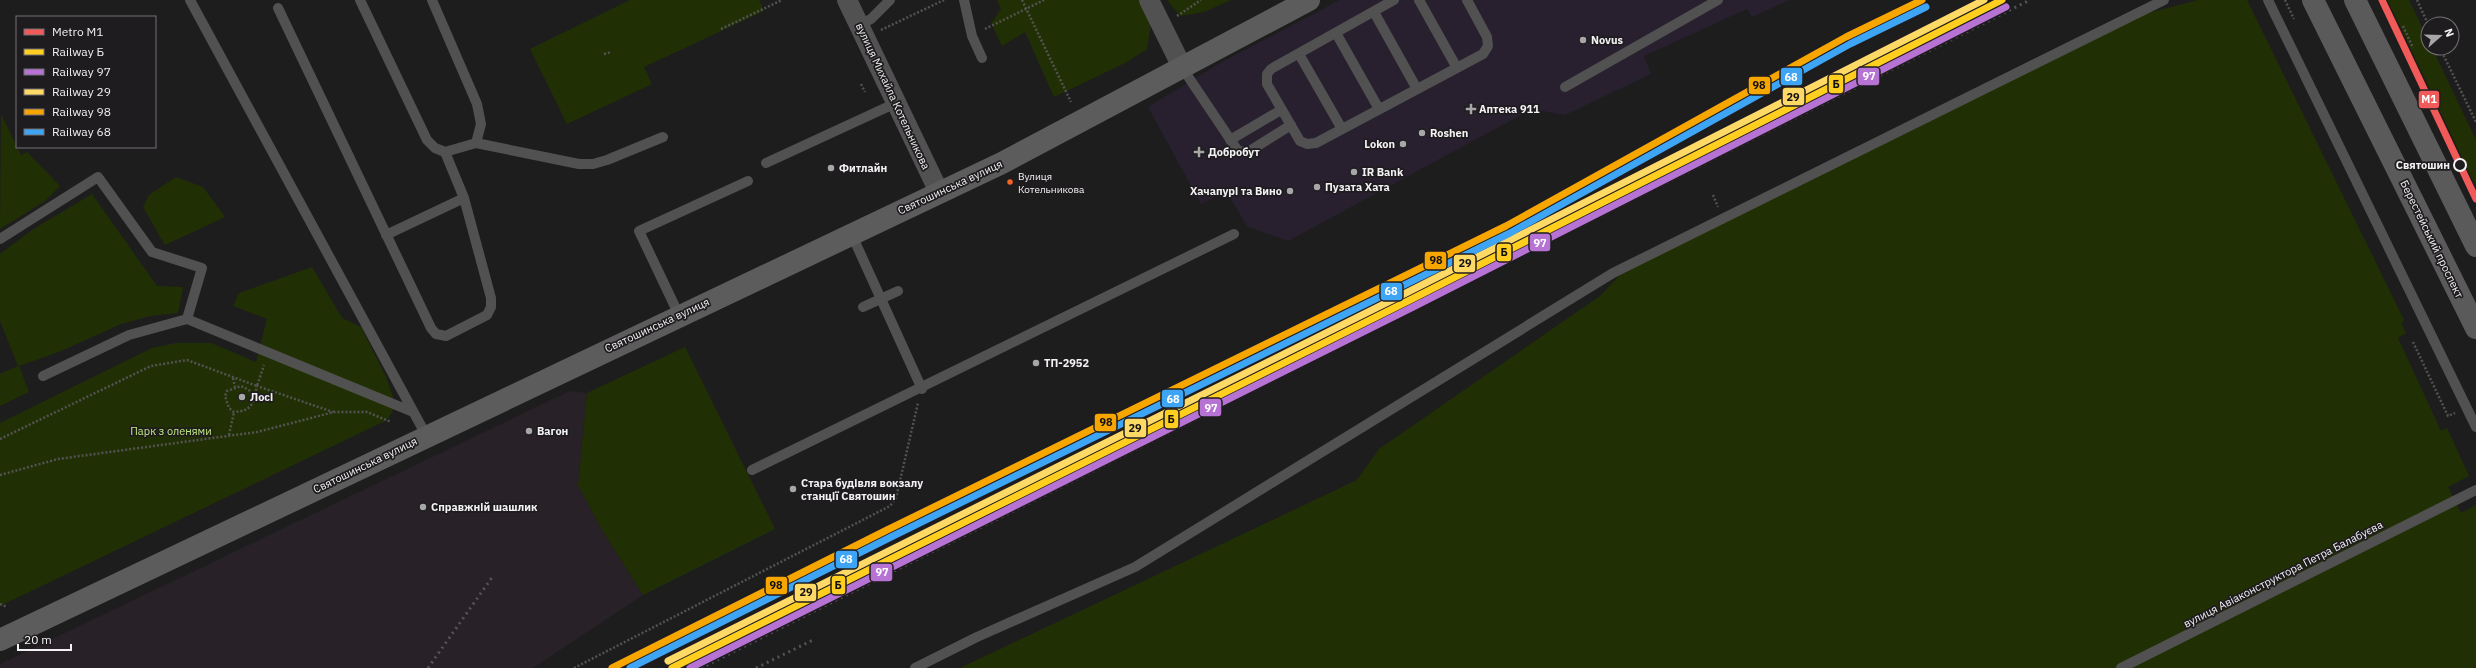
<svg xmlns="http://www.w3.org/2000/svg" width="2476" height="668" viewBox="0 0 2476 668" font-family="'IBM Plex Sans',sans-serif">
  <style>
    .commercial { fill: #28202e }
    .built { fill: #282128 }
    .green { fill: #213004 }
    .lines { fill: none; stroke-linecap: round; stroke-linejoin: round }
    .path { stroke: #535252; stroke-width: 2.5; stroke-dasharray: 2 2; stroke-linecap: butt }
    .lane { stroke: #515151; stroke-width: 10 }
    .street { stroke: #515151; stroke-width: 20 }
    .secondary { stroke: #5d5c5c; stroke-width: 22 }
    .primary { stroke: #5b5a5a; stroke-width: 22 }
    .rail { stroke: #555455; stroke-width: 3; stroke-dasharray: 2 4; stroke-linecap: butt }
    .rail-1-casing { stroke: #1f1c1f; stroke-width: 10 }
    .rail-2-casing { stroke: #1f1c1f; stroke-width: 10 }
    .rail-3-casing { stroke: #1f1c1f; stroke-width: 10 }
    .rail-4-casing { stroke: #1f1c1f; stroke-width: 10 }
    .rail-5-casing { stroke: #1f1c1f; stroke-width: 10 }
    .rail-1 { stroke: #ffce1e; stroke-width: 7 }
    .rail-2 { stroke: #b673d3; stroke-width: 7 }
    .rail-3 { stroke: #ffd966; stroke-width: 7 }
    .rail-4 { stroke: #f7a600; stroke-width: 7 }
    .rail-5 { stroke: #3ea5f4; stroke-width: 7 }
    .metro-1-casing { stroke: #1f1c1f; stroke-width: 10 }
    .metro-1 { stroke: #f05a58; stroke-width: 7 }
    .poi-dot { fill: #a8a7a8; stroke: #1f1c1f; stroke-width: 1.5 }
    .stop-dot { fill: #1f1c1f; stroke: #f3f1f3; stroke-width: 2 }
    .bus-dot { fill: #f26522; stroke: #1f1c1f; stroke-width: 1.5 }
    .labels { text-anchor: middle; stroke-width: 3.5; stroke-linejoin: round; paint-order: stroke }
    .bus-label { font-size: 10px; fill: #f3f1f3; stroke: #1f1c1f; text-anchor: start }
    .poi-label { font-size: 11px; font-weight: bold; fill: #f3f1f3; stroke: #1f1c1f; text-anchor: start }
    .street-label { font-size: 11px; fill: #f3f1f3; stroke: #1f1c1f }
    .stop-label { font-size: 11px; font-weight: bold; fill: #f3f1f3; stroke: #1f1c1f; text-anchor: end }
    .park-label { font-size: 11px; fill: #c2eb7f; stroke: #1f1c1f }
    .line-badge { stroke: #1f1c1f; stroke-width: 1.5 }
    .badge-label { font-size: 11px; text-anchor: middle; font-weight: bold; fill: #fff }
    .pale-badge-label { font-size: 11px; text-anchor: middle; font-weight: bold; fill: #111 }
  </style>
  <rect width="100%" height="100%" fill="#1e1d1e"/>
  <!-- commercial -->
  <path class="commercial" d="M1340,0h449l-37,17 -5,-8 -103,47 7,18 -86,41 -33,-6 -244,132 -41,-15 -21,-35 -25,13 -53,-97 74,-45z"/>
  <!-- built -->
  <path class="built" d="M570,391l17,2 -9,92 24,45 41,65 -110,73h-533v-4z"/>
  <!-- green -->
  <path class="green" d="M630,0h129l5,11 -120,56 8,17 -85,40 -37,-75z
    M997,0h143l11,23 -4,26 -22,14 -71,34 -29,-65 -23,14 -11,-23 10,-14z
    M1167,0h64l-27,12 -24,4z
    M2198,0h49l157,320 -3,3 5,10 -8,5 43,93 6,-3 22,48 -21,11 13,26 15,-8v163h-1516l397,-188 22,-31 221,-153 20,-21 517,-259z
    M2387,0h22l19,40v8h4l44,92v48z
    M1,114l20,41 6,-3 33,34 -15,15 -45,28z
    M176,177l27,10 22,30 -60,28 -22,-38 6,-12z
    M92,194l65,92 26,1 -5,26 -27,3 -30,8 -60,27 -42,15 10,26 -29,14v-32l18,-8 -18,-45v-67l32,-24z
    M312,267l30,51 19,9 25,50 7,20v13l-6,10 -387,186v-183l152,-75 24,-5h35l45,19 11,-43 -34,-13 6,-13z
    M685,347l90,182 -132,66 -41,-65 -24,-45 9,-92z"/>
  <g class="lines">
    <!-- path -->
    <path class="path" d="M1022,0l49,102
      M2285,0l9,19
      M2417,0l11,24
      M1177,16l24,-16
      M2403,26l10,22
      M721,29l61,-29
      M985,29l59,-29
      M881,30l63,-30
      M2440,48l36,74
      M604,54l7,-2
      M861,84l4,8
      M1713,195l5,12
      M2413,342l35,74 7,-3
      M233,378l2,9
      M254,398l-5,-8 -8,-4 -14,5 -2,5 4,12 5,4c19,-1 19,-9 23,-26l76,26
      M229,435l5,-23
      M0,439l151,-73 36,-6 70,26 7,-21
      M0,475l58,-16 199,-27 77,-20h33l24,10
      M0,604l7,3
      M574,668l316,-162 6,-8 22,-95"/>
    <!-- lane -->
    <path class="lane" d="M190,0l236,435
      M360,0l67,140 8,8 10,4 31,-9 103,21h14l14,-4 56,-23
      M432,0l45,104 4,20 -5,19
      M964,0l8,36 10,22
      M1394,0l-123,69 -4,5v10l33,57 7,3 9,-1 167,-89 5,-8 -1,-9 -20,-37
      M1419,0l38,68
      M2268,0l208,427
      M278,8l153,320 5,6 10,2 41,-21 4,-8v-9l-27,-100 -19,-46
      M1374,12l43,77
      M859,25l12,-6 19,-19
      M1336,33l43,76
      M1299,54l43,75
      M1183,69l55,82 10,1 43,-27
      M1565,87l153,-87
      M1230,140l51,-30
      M766,163l130,-60
      M851,233l71,156
      M386,235l78,-37
      M0,239l98,-62 54,75 50,16 -15,51
      M863,307l35,-16
      M679,315l-40,-84 109,-50
      M43,376l86,-41 58,-16 226,93
      M752,470l482,-236
      M915,668l62,-31 158,-70 478,-294 551,-273
      M2121,668l355,-178"/>
    <!-- street -->
    <path class="street" d="M847,0l92,192
      M1149,0l34,69"/>
    <!-- secondary -->
    <path class="secondary" d="M0,640l1002,-477 307,-163"/>
    <!-- primary -->
    <path class="primary" d="M2313,0l163,328
      M2355,0l121,246"/>
    <!-- rail -->
    <path class="rail" d="M428,668l65,-92
      M701,668l1329,-668
      M756,668l57,-28"/>
    <defs>
      <path id="rail-1" d="M672,668l738,-368 592,-300"/>
      <path id="rail-2" d="M690,668l723,-361 593,-300"/>
      <path id="rail-3" d="M668,661l738,-368 578,-293"/>
      <path id="rail-4" d="M612,668l275,-138 619,-304 340,-189 76,-37"/>
      <path id="rail-5" d="M630,668l261,-131 619,-304 340,-189 76,-37"/>
    </defs>
    <!-- rail-1 casing -->
    <use href="#rail-1" class="rail-1-casing"/>
    <!-- rail-2 casing -->
    <use href="#rail-2" class="rail-2-casing"/>
    <!-- rail-3 casing -->
    <use href="#rail-3" class="rail-3-casing"/>
    <!-- rail-4 casing -->
    <use href="#rail-4" class="rail-4-casing"/>
    <!-- rail-5 casing -->
    <use href="#rail-5" class="rail-5-casing"/>
    <!-- rail-1 -->
    <use href="#rail-1" class="rail-1"/>
    <!-- rail-2 -->
    <use href="#rail-2" class="rail-2"/>
    <!-- rail-3 -->
    <use href="#rail-3" class="rail-3"/>
    <!-- rail-4 -->
    <use href="#rail-4" class="rail-4"/>
    <!-- rail-5 -->
    <use href="#rail-5" class="rail-5"/>
    <defs>
      <path id="metro-1" d="M2382,0l94,199"/>
    </defs>
    <!-- metro-1 casing -->
    <use href="#metro-1" class="metro-1-casing"/>
    <!-- metro-1 -->
    <use href="#metro-1" class="metro-1"/>
  </g>
  <!-- markers -->
  <g class="poi-dot">
    <circle cx="1583" cy="40" r="4"/>
    <path d="M1469 103h4v4h4v4h-4v4h-4v-4h-4v-4h4z"/>
    <circle cx="1422" cy="133" r="4"/>
    <circle cx="1403" cy="144" r="4"/>
    <path d="M1197 146h4v4h4v4h-4v4h-4v-4h-4v-4h4z"/>
    <circle cx="831" cy="168" r="4"/>
    <circle cx="1354" cy="172" r="4"/>
    <circle cx="1317" cy="187" r="4"/>
    <circle cx="1290" cy="191" r="4"/>
    <circle cx="1036" cy="363" r="4"/>
    <circle cx="242" cy="397" r="4"/>
    <circle cx="529" cy="431" r="4"/>
    <circle cx="793" cy="489" r="4"/>
    <circle cx="423" cy="507" r="4"/>
  </g>
  <circle class="stop-dot" cx="2460" cy="165" r="6"/>
  <circle class="bus-dot" cx="1010" cy="182" r="3.5"/>
  <g class="labels">
    <!-- bus labels -->
    <g class="bus-label">
      <text x="1018" y="180">Вулиця<tspan x="1018" dy="13">Котельникова</tspan></text>
    </g>
    <!-- poi labels -->
    <g class="poi-label">
      <text x="1591" y="44">Novus</text>
      <text x="1479" y="113">Аптека 911</text>
      <text x="1430" y="137">Roshen</text>
      <text x="1395" y="148" text-anchor="end">Lokon</text>
      <text x="1208" y="156">Добробут</text>
      <text x="839" y="172">Фитлайн</text>
      <text x="1362" y="176">IR Bank</text>
      <text x="1325" y="191">Пузата Хата</text>
      <text x="1282" y="195" text-anchor="end">Хачапурі та Вино</text>
      <text x="1044" y="367">ТП-2952</text>
      <text x="250" y="401">Лосі</text>
      <text x="537" y="435">Вагон</text>
      <text x="801" y="487">Стара будівля вокзалу<tspan x="801" dy="13">станції Святошин</tspan></text>
      <text x="431" y="511">Справжній шашлик</text>
    </g>
    <!-- street labels -->
    <g class="street-label">
      <text transform="translate(893 96) rotate(65)" y="4">вулиця Михайла Котельникова</text>
      <text transform="translate(950 187) rotate(-25)" y="4">Святошинська вулиця</text>
      <text transform="translate(2432 239) rotate(64)" y="4">Берестейський проспект</text>
      <text transform="translate(657 325) rotate(-25)" y="4">Святошинська вулиця</text>
      <text transform="translate(365 465) rotate(-26)" y="4">Святошинська вулиця</text>
      <text transform="translate(2283 574) rotate(-27)" y="4">вулиця Авіаконструктора Петра Балабуєва</text>
    </g>
    <!-- stop labels -->
    <g class="stop-label">
      <text x="2450" y="169">Святошин</text>
    </g>
    <!-- park labels -->
    <g class="park-label">
      <text x="171" y="435">Парк з оленями</text>
    </g>
  </g>
  <g class="line-badge">
    <rect x="1857" y="67" width="23" height="19" rx="4" fill="#b673d3"/>
    <rect x="1780" y="67" width="23" height="19" rx="4" fill="#3ea5f4"/>
    <rect x="1828" y="74" width="16" height="20" rx="4" fill="#ffce1e"/>
    <rect x="1748" y="76" width="23" height="19" rx="4" fill="#f7a600"/>
    <rect x="1782" y="87" width="23" height="19" rx="4" fill="#ffd966"/>
    <rect x="2418" y="90" width="22" height="19" rx="4" fill="#f05a58"/>
    <rect x="1529" y="233" width="22" height="19" rx="4" fill="#b673d3"/>
    <rect x="1496" y="243" width="16" height="19" rx="4" fill="#ffce1e"/>
    <rect x="1424" y="251" width="23" height="19" rx="4" fill="#f7a600"/>
    <rect x="1453" y="254" width="23" height="19" rx="4" fill="#ffd966"/>
    <rect x="1380" y="282" width="23" height="19" rx="4" fill="#3ea5f4"/>
    <rect x="1161" y="389" width="23" height="19" rx="4" fill="#3ea5f4"/>
    <rect x="1199" y="398" width="23" height="19" rx="4" fill="#b673d3"/>
    <rect x="1164" y="409" width="15" height="20" rx="4" fill="#ffce1e"/>
    <rect x="1094" y="413" width="23" height="19" rx="4" fill="#f7a600"/>
    <rect x="1124" y="418" width="23" height="20" rx="4" fill="#ffd966"/>
    <rect x="835" y="550" width="23" height="19" rx="4" fill="#3ea5f4"/>
    <rect x="870" y="563" width="23" height="19" rx="4" fill="#b673d3"/>
    <rect x="831" y="575" width="15" height="20" rx="4" fill="#ffce1e"/>
    <rect x="765" y="576" width="23" height="19" rx="4" fill="#f7a600"/>
    <rect x="794" y="583" width="23" height="19" rx="4" fill="#ffd966"/>
  </g>
  <g class="badge-label">
    <text x="1869" y="80">97</text>
    <text x="1791" y="81">68</text>
    <text x="2429" y="103">M1</text>
    <text x="1540" y="247">97</text>
    <text x="1391" y="295">68</text>
    <text x="1173" y="403">68</text>
    <text x="1211" y="412">97</text>
    <text x="846" y="563">68</text>
    <text x="882" y="576">97</text>
  </g>
  <g class="pale-badge-label">
    <text x="1836" y="88">Б</text>
    <text x="1759" y="89">98</text>
    <text x="1793" y="101">29</text>
    <text x="1504" y="256">Б</text>
    <text x="1436" y="264">98</text>
    <text x="1465" y="267">29</text>
    <text x="1171" y="423">Б</text>
    <text x="1106" y="426">98</text>
    <text x="1135" y="432">29</text>
    <text x="838" y="589">Б</text>
    <text x="776" y="589">98</text>
    <text x="806" y="596">29</text>
  </g>
  <!-- legend -->
  <rect x="16" y="16" width="140" height="132" fill="#1f1c1f" stroke="#747174"/>
  <rect x="24" y="29" width="20" height="6" fill="#f05a58" stroke="#747174"/>
  <text x="52" y="36" font-size="12" fill="#f3f1f3">Metro M1</text>
  <rect x="24" y="49" width="20" height="6" fill="#ffce1e" stroke="#747174"/>
  <text x="52" y="56" font-size="12" fill="#f3f1f3">Railway Б</text>
  <rect x="24" y="69" width="20" height="6" fill="#b673d3" stroke="#747174"/>
  <text x="52" y="76" font-size="12" fill="#f3f1f3">Railway 97</text>
  <rect x="24" y="89" width="20" height="6" fill="#ffd966" stroke="#747174"/>
  <text x="52" y="96" font-size="12" fill="#f3f1f3">Railway 29</text>
  <rect x="24" y="109" width="20" height="6" fill="#f7a600" stroke="#747174"/>
  <text x="52" y="116" font-size="12" fill="#f3f1f3">Railway 98</text>
  <rect x="24" y="129" width="20" height="6" fill="#3ea5f4" stroke="#747174"/>
  <text x="52" y="136" font-size="12" fill="#f3f1f3">Railway 68</text>
  <!-- north arrow -->
  <g transform="translate(2440 36) rotate(70)"><circle r="19" fill="#1f1c1f" stroke="#747174"/>
  <path d="M0-3L7 15L0 10L-7 15Z" fill="#a8a7a8"/>
  <text y="-6" font-size="11" font-weight="bold" text-anchor="middle" fill="#f3f1f3">N</text>
  </g>
  <!-- scale -->
  <path d="M18 644v6h53v-6" fill="none" stroke="#f3f1f3" stroke-width="2"/>
  <text x="24" y="644" font-size="12" fill="#f3f1f3" stroke="#1f1c1f" stroke-width="3" paint-order="stroke">20 m</text>
</svg>
